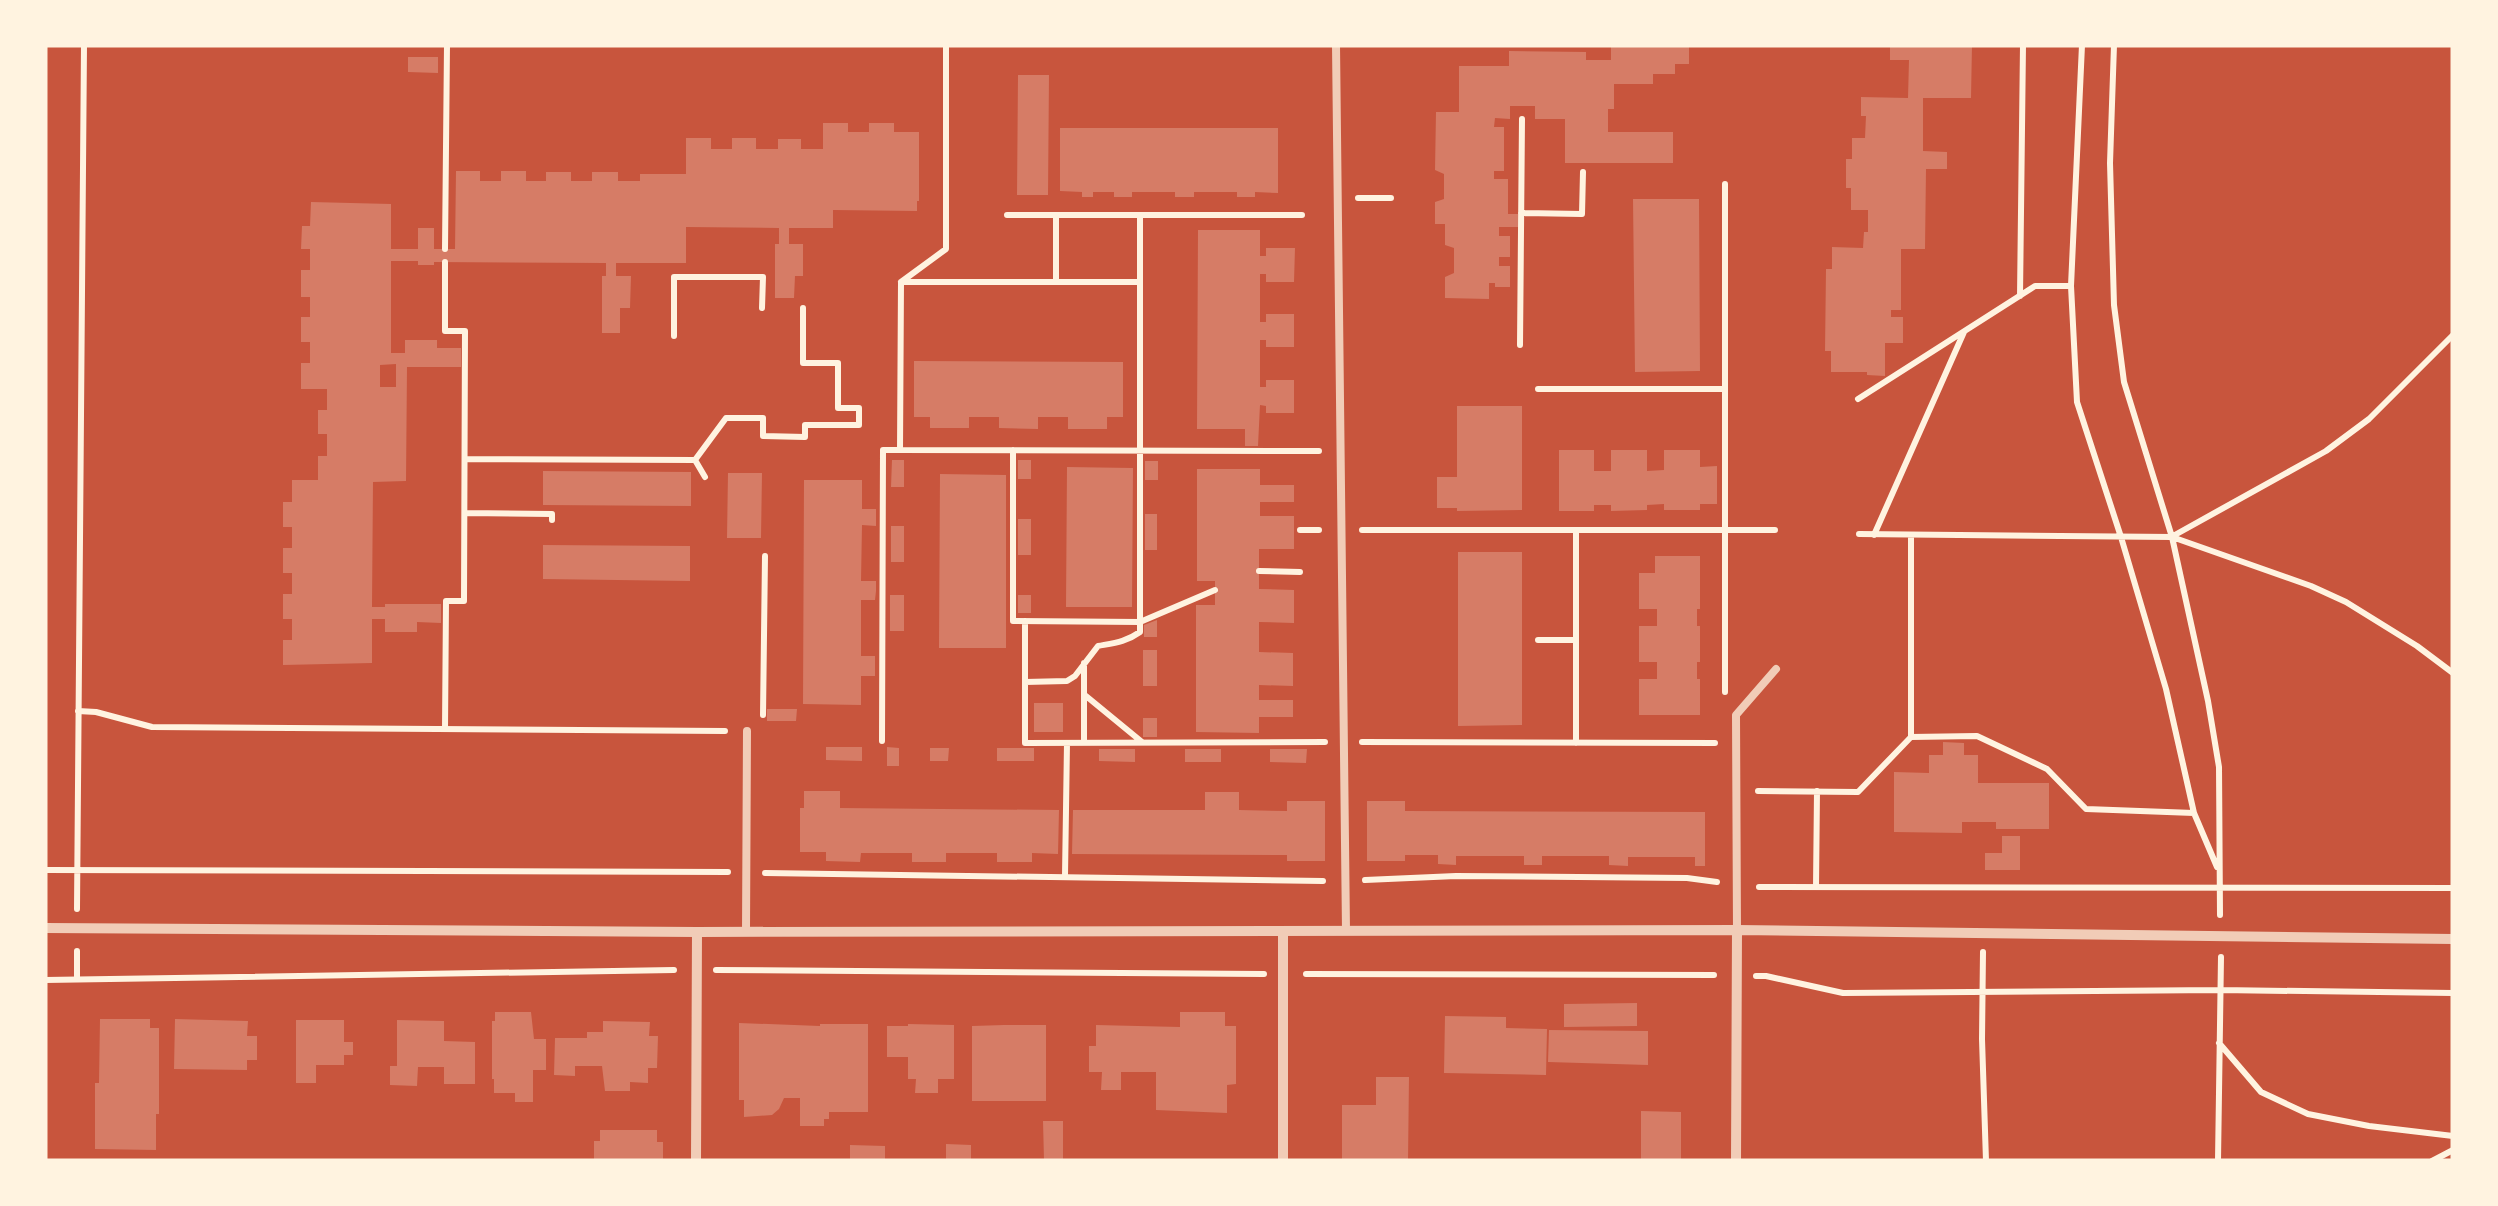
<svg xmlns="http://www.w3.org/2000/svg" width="2498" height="1206" viewBox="0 0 2498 1206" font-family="Poppins,sans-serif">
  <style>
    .building { fill: #d67c66; fill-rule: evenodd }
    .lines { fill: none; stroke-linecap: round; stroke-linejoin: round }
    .path { stroke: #fff3e0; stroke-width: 6 }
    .service { stroke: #f1ccb7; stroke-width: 8 }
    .minor { stroke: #f1ccb7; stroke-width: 10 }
  </style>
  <rect width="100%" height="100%" fill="#c8553d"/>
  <!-- building -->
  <path class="building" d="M1611,45h78v19h-14v10h-22v10h-39v25h-6v23h65v31h-108v-44h-30v-13h-25v13l-15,-1 -1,9h10v44h-10v8h14v35h11v13h-20v9h11v21h-11v9h11v21h-15v-4h-6v16l-44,-1v-21l9,-4v-25l-9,-3v-21h-10v-22l9,-3v-25l-9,-4 1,-58h23v-46h50v-15l77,1v8h25z
    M1890,45h82l-1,53h-48v53l24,1v17h-21l-1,80h-24v61h-10v7h12v26h-18v33l-18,-1v-3h-36v-21h-6l1,-82h6v-22l31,1 1,-16h4v-22h-17v-22h-5v-29h6v-21h13l1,-22h-5v-19l47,1 1,-38h-19z
    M408,57h30v16l-30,-1z
    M1018,75h31l-1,120h-31z
    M823,123h25v9h21v-9h25v9h25v69h-2v10l-84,-1v18h-44v16h14v32h-8l-1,22h-19v-54h4v-16l-93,-1v36h-70v13h15l-1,32h-10v25h-18v-57h4v-13l-172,-1v3h-16v-4h-27v92h14v-13h32v8h24v19h-54l-1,114 -33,1 -1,125h13v-3h56v19l-24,-1v10h-32v-13h-13v44l-89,2v-25h9v-21h-9v-25h9v-21h-9v-25h9v-21h-9v-25h9v-22h26v-24h9v-22h-9v-24h9v-21h-26v-26h9v-21h-9v-25h9v-20h-9v-27h9v-21h-9l1,-23h8l1,-24 80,2v45h27v-21h16v21h21l1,-78h24v10h21v-10h25v10h20v-9h25v9h21v-9h26v9h22v-7h46v-36h25v11h21v-11h24v11h22v-10h23v10h22zM396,364v23h-16v-22z
    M1060,128h218v65l-23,-1v5h-18v-5h-43v5h-19v-5h-43v5h-18v-5h-21v5h-11v-5l-22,-1z
    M1633,199h66l1,172 -65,1z
    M1198,230h62v26h6v-8h29l-1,34h-28v-8h-6v48h6v-8h28v33h-28v-7h-6v47h6v-7h28v33h-28v-7l-6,-1 -2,41h-13v-17h-48z
    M914,361l209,1v55h-16v12h-39v-12h-30v12l-39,-1v-11h-30v11h-39v-11h-16z
    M1457,406h65v104l-65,1v-3h-20v-31h20z
    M1559,450h35v21h17v-21h36v21l17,-1v-20h36v17l17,-1v38h-17v6h-36v-6l-17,1v5l-36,1v-6h-17v6h-35z
    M892,460h12v27h-13z
    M1018,460h13v19h-13z
    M1145,461h13v19h-13z
    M1067,467l66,1 -1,139h-66z
    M1197,469h63v16h34v17h-34v14h34v33h-35v40l35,1v33l-35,-1v30l34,1v33l-34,-1v15h34v17h-34v16l-63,-1v-127h19v-24h-18z
    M543,471l148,1v34l-148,-1z
    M728,473h34l-1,65h-34z
    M940,474l66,1v173h-67z
    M804,480h58v29h14v17l-14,-1 -1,56h15v10l-1,9h-14v56h14v20h-14v29l-58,-1z
    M1145,514h12v36h-12z
    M1018,519h13v36h-13z
    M891,526h13v36h-13z
    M543,545l147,1v35l-147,-2z
    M1458,552h64v173l-64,1z
    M1655,556h45v53h-3v17h3v36h-3v17h3v36h-61v-36h18v-17h-18v-36h18v-17h-18v-36h16z
    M890,595h14v36h-14z
    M1018,595h13v18h-13z
    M1157,620v17h-13v-12z
    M1143,650h14v36h-14z
    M1034,703h29v29h-29z
    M767,709h30l-1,12h-29z
    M1143,718h14v19h-14z
    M1943,742l21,1v12h14v28h71v46h-53v-7h-34v11l-68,-1v-60l35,1v-18h14z
    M826,747h36v14l-36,-1z
    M887,747l12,1v18h-12z
    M930,748h19l-1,13h-18z
    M997,748h37v13h-37z
    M1099,749h36v13l-36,-1z
    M1185,749h36v13h-36z
    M1270,749h37l-1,14 -36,-1z
    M804,791h36v17l219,2 -1,44 -26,-1v9h-35v-9h-51v9h-34v-9h-51l-1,9 -34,-1v-9h-26v-44h4z
    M1205,792h34v18l48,1v-10h38v60h-38v-6l-215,-1 1,-44h132z
    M1367,801h38v10l300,1v54h-10v-9h-67v9l-19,-1v-9h-67v9h-18v-9h-68v9l-18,-1v-9h-33v6h-38z
    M2002,836h18v34h-35v-17h17z
    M1637,1003v23l-73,1v-23z
    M495,1012h36l3,27h12v31h-13v32h-18v-9h-21v-14h-2v-58h3z
    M1180,1012h45v14h11v58l-9,1v28l-71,-3v-38h-35v18h-20l1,-18h-13v-26h7v-21l84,2z
    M1445,1016l61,1v11l41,1 -1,46 -102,-2z
    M100,1019h50v9h9v86h-3v36l-61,-1v-66h4z
    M175,1019l73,2 -1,15h10v24h-10v10l-73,-1z
    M296,1020h48v22h9v13h-9v10h-28v18h-20z
    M397,1020l47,1v20l31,1v42h-31v-17h-26l-1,19 -27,-1v-19h7z
    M603,1021l47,1 -1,14h9l-1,32h-9v15l-18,-1v9h-25l-3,-25h-27v10l-21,-1 1,-37h32v-6h16z
    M739,1023l81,3v-2h48v88h-39v7h-5v7h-24v-28h-16l-5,11 -7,6 -28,2v-17h-5z
    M908,1024l46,1v54h-16v14h-23l1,-14h-8v-22h-21v-31h21z
    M1004,1025h42v76h-74v-75z
    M1549,1030l99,1v34l-100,-3z
    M1376,1077h33l-1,84h-66v-56h34z
    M1641,1111l40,1v49h-40z
    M1043,1121h20v39h-19z
    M600,1130h57v12h6v19h-69v-20h6z
    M946,1144l25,1v16h-25z
    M850,1145l35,1v15h-35z"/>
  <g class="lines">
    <!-- path -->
    <path class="path" d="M2082,45l-11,241 6,116 44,135 45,152 28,124 23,54
      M2114,45l-4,118 4,142 10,77 48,155 36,164 11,66 1,148
      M1725,184v508
      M1358,198h33
      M1521,213l61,1 1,-42
      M1007,215h295
      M1056,215v67
      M445,249l2,-204
      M445,262v69h20l-1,270h-18l-1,128
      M901,282l45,-33v-204
      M903,282h237
      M2020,296l3,-251
      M674,336v-59h89l-1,31
      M1520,345l2,-226
      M1538,389h187
      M1858,399l177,-113h36
      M900,450l419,1
      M1013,450v171l127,1 75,-32
      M465,459l230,1
      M695,460l31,-42h37v18l42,1v-12h54v-17h-21v-45h-35v-55
      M695,460l10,17
      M465,513l87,1v6
      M1300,530h19
      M1362,530h413
      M1576,530v213
      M1859,534l313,3 139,49 35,16 71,44 36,27
      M1874,535l90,-203
      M1911,535v202
      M2173,536l153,-85 43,-32 84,-84
      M1259,571l41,1
      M1025,621v122l300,-1
      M1538,640h38
      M1084,663v80
      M1025,682l42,-1 8,-5 23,-30c16,-3 28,-4 42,-14v-417
      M1086,696l56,46
      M78,711l18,1 56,15 573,4
      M763,715l2,-159
      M882,741l1,-291h17l1,-168
      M1362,742l353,1
      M1758,791l100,1 53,-55 66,-1 70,33 39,40 108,4
      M45,870l683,2
      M765,873l558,8
      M1065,876l2,-133
      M1365,880l91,-4 231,2 30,4
      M1759,887l694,1
      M1816,887l1,-96
      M77,909l7,-864
      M77,951v28
      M1983,952l-1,87 4,122
      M716,970l548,4
      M1306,974l408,1
      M1756,976h10l77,17 377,-3 233,3
      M45,980l629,-10
      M2219,1043l42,49 47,22 61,12 84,10
      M2218,1161l3,-204
      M2432,1161l21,-11"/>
    <!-- service -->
    <path class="service" d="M1336,45l10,886
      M1737,930l-1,-215 40,-46
      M746,932l1,-201"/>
    <!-- minor -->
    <path class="minor" d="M45,928l652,4 1040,-2 716,9
      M1283,931v230
      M696,1161l1,-229
      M1736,1161l1,-231"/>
  </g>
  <!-- border -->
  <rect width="2498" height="1206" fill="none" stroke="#fff3e0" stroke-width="95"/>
</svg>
